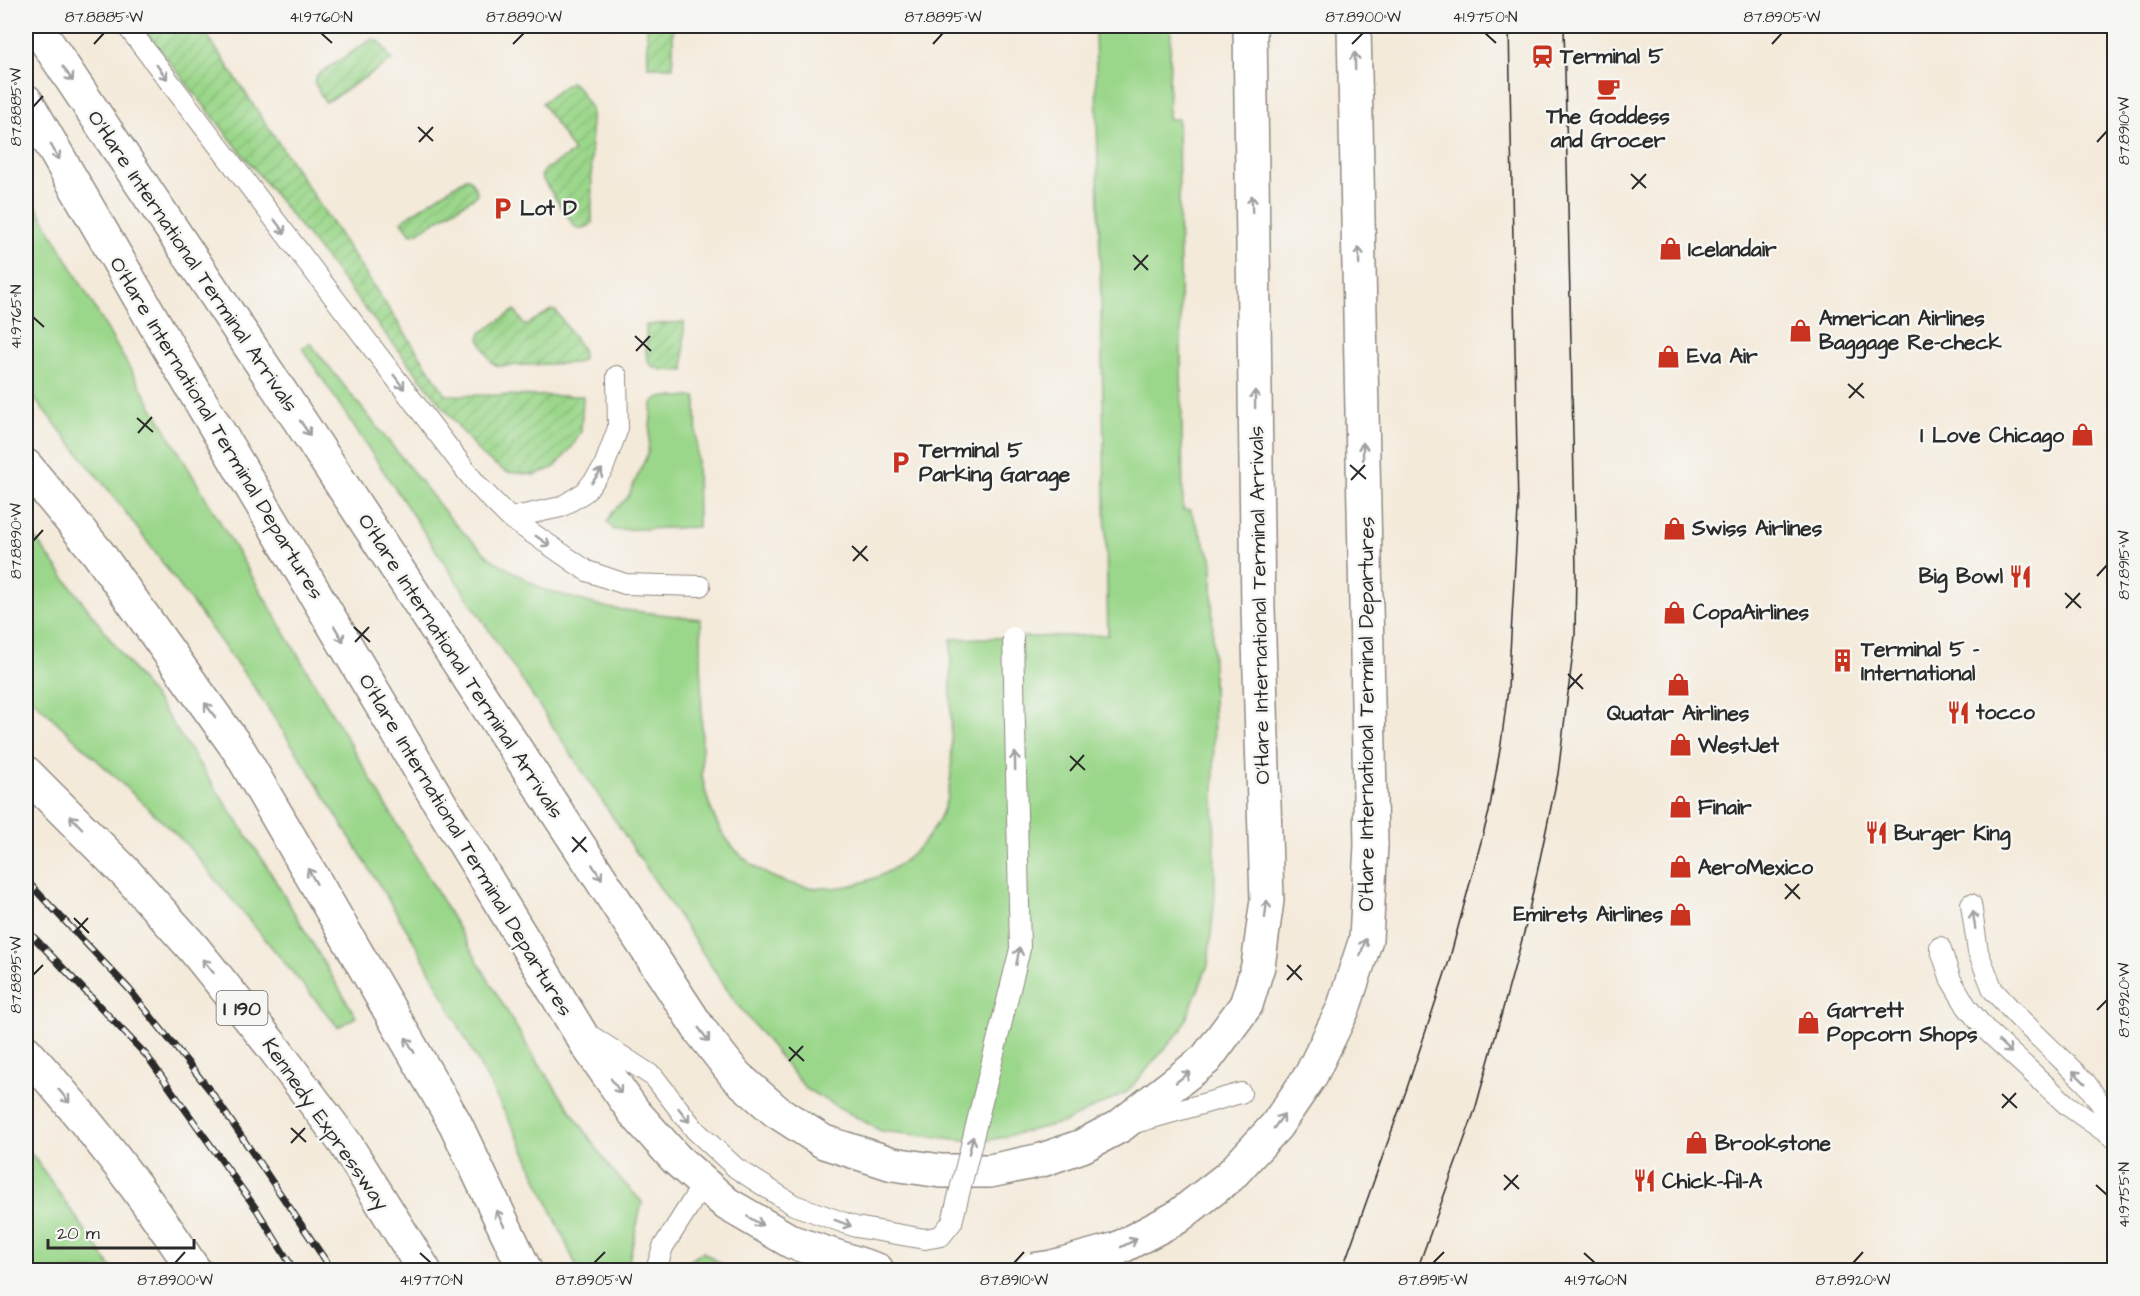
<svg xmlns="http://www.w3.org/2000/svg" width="2140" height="1296" viewBox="0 0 2140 1296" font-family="'Architects Daughter',sans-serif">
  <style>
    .green { fill: #9bd78b; stroke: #63815b; stroke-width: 1.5 }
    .garden { fill: url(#garden-furrows); stroke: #63815b; stroke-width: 1.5 }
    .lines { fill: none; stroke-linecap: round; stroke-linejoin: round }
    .service-casing { stroke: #908a82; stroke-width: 22 }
    .minor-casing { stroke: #908a82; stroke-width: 36 }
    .motorway-casing { stroke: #908a82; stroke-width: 36 }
    .service { stroke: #fff; stroke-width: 20 }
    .minor { stroke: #fff; stroke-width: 33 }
    .motorway { stroke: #fff; stroke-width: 33 }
    .tram { stroke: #2b2b2b; stroke-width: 1.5 }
    .rail-casing { stroke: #2b2b2b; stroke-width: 7 }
    .rail { stroke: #f6f6f2; stroke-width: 4.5; stroke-dasharray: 14; stroke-linecap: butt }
    .service-bridge-casing { stroke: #908a82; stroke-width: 22; stroke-linecap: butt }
    .minor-bridge-casing { stroke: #908a82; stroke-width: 36; stroke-linecap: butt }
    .service-bridge { stroke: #fff; stroke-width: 20 }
    .minor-bridge { stroke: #fff; stroke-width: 33 }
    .oneway { stroke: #a0a0a0 }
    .ticks { fill: none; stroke: #2b2b2b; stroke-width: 2 }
    .labels { text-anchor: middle; stroke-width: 5; stroke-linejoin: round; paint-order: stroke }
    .shield { fill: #f6f6f2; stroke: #686867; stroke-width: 1.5 }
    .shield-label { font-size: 20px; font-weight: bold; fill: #2b2b2b }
    .poi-label { font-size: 21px; font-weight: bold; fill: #2b2b2b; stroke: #f6f6f2; text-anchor: start }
    .street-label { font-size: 21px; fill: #2b2b2b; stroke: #f6f6f2 }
    .neatline { fill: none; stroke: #2b2b2b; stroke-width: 2 }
    .ticks-label { font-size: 15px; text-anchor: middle; fill: #2b2b2b }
  </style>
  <defs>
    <pattern id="garden-furrows" width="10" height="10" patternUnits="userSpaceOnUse" patternTransform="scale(1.5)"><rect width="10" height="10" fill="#9bd78b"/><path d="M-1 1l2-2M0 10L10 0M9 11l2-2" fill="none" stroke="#86b978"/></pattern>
  </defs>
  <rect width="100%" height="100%" fill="#f6f6f2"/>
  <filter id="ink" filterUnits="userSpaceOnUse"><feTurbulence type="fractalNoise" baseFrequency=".0167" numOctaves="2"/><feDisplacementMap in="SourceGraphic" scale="12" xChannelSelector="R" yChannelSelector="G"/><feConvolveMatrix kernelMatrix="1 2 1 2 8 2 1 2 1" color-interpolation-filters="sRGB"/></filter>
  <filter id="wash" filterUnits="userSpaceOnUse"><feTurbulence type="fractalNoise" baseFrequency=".008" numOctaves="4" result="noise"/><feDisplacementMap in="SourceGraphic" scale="24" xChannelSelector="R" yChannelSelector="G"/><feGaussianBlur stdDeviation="1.35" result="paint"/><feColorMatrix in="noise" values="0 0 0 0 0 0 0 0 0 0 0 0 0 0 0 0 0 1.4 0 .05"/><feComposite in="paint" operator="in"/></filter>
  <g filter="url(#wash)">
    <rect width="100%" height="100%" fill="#f4eada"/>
    <!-- green -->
    <path class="green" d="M1095,26h76l-3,93h10l5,391h7l22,50 3,335 -7,70 -26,64 -55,63 -62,30 -82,20 -102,-11 -75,-42 -70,-86 -434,-655 8,-5 143,179 37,36 52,31 66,19 93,11 1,156c4,23 10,44 24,63 54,76 171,62 213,-19 17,-32 12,-72 12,-107 -1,-25 0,-49 0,-73l157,-4z
      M26,188l96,167 410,699 79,115 31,33 -15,68h-49l-55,-123 -108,-204 -104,-169 -57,-87 -139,-189 -89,-110z
      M659,397h37l2,130 -84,3 -7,-8 6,-10 15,-15 20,-44 4,-50z
      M26,526l138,185 99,149 93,157 -18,10 -152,-183 -160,-151z
      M26,1149l8,8 79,113h-87z
      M703,1252l28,18h-45l2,-8z"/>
    <!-- garden -->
    <path class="garden" d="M141,26h60l245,369 137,1 -2,35 -9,16 -17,20 -20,8 -29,-3 -24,-16z
      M647,26h26v41h-25z
      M372,39l7,2 13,19 -62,40 -5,2 -11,-20 3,-7z
      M570,82l6,3 15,23 1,115 -3,3 -9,3 -6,-3 -33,-49 3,-7 30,-18 -32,-49z
      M466,178h3l8,13 -1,5 -59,37 -6,1 -9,-12 3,-4z
      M515,310l10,16 26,-16 5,1 26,38 1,10 -7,4 -78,3 -6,-3 -13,-24 2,-6z
      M684,322v49c-44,-1 -37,-6 -38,-46z"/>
  </g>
  <g filter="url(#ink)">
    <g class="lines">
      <defs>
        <path id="service" d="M127,26l350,459 33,33 77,53 38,13 75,2
          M510,518l51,-11 24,-15 18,-23 15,-41 -1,-52
          M1971,904l7,48 15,38 24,26 69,67 28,40
          M1940,947l11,33 16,27 19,23 81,75 47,33
          M588,1034l66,43 41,53 41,38 58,37 62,22 69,12 16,-3 11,-14
          M1135,1123l106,-30
          M656,1270l7,-23 40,-63"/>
        <path id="minor" d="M36,26l268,401 396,603 36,46 40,35 48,31 69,22 48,7h49l52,-11 40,-14 38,-20 86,-67 40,-54 12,-39 9,-66 -9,-292 -8,-582
          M1354,26l17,819
          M26,101l148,256 270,453 144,236 46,66 42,47 51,45 65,38 85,28"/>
        <path id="motorway" d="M26,466l72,87 142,199 215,371 70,147
          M26,773l100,100 68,76 79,98 72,96 79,127
          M26,1052c61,68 118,142 168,218"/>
      </defs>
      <!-- service casing -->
      <use href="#service" class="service-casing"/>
      <!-- minor casing -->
      <use href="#minor" class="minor-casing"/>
      <!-- motorway casing -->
      <use href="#motorway" class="motorway-casing"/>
      <!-- service -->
      <use href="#service" class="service"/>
      <!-- minor -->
      <use href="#minor" class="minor"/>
      <!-- motorway -->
      <use href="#motorway" class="motorway"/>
      <!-- tram -->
      <path class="tram" d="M1342,1270l64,-179 43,-130 40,-149 12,-68 7,-55 10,-179 -9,-484
        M1417,1270l58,-160 50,-181 33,-155 17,-138 1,-66 -12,-544"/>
      <defs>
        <path id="rail" d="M26,880l103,109 83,104 120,177
          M26,929l121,127 110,154 37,60"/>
      </defs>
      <!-- rail casing -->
      <use href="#rail" class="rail-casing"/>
      <!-- rail -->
      <use href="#rail" class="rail"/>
      <defs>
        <path id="service-bridge" d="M952,1222l68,-273 -7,-312"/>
        <path id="minor-bridge" d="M1033,1270l19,-3 65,-18 59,-31 54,-42 46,-50 35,-51 32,-66 23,-70 5,-94"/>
      </defs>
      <!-- service-bridge casing -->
      <use href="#service-bridge" class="service-bridge-casing"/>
      <!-- minor-bridge casing -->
      <use href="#minor-bridge" class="minor-bridge-casing"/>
      <!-- service-bridge -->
      <use href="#service-bridge" class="service-bridge"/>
      <!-- minor-bridge -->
      <use href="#minor-bridge" class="minor-bridge"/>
    </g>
    <!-- one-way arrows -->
    <defs><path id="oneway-shaft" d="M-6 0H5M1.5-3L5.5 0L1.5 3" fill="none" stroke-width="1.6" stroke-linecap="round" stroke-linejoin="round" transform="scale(1.5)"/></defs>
    <g class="oneway">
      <use href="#oneway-shaft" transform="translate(1355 61) rotate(-91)"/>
      <use href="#oneway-shaft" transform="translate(162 72) rotate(53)"/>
      <use href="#oneway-shaft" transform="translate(68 74) rotate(56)"/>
      <use href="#oneway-shaft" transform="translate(55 152) rotate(60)"/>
      <use href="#oneway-shaft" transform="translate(1252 204) rotate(-91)"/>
      <use href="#oneway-shaft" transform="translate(280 227) rotate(53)"/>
      <use href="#oneway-shaft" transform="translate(1359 256) rotate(-91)"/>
      <use href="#oneway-shaft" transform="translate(399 382) rotate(53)"/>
      <use href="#oneway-shaft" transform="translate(1255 399) rotate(-91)"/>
      <use href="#oneway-shaft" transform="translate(305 428) rotate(56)"/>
      <use href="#oneway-shaft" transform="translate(1363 451) rotate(-91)"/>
      <use href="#oneway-shaft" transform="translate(597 476) rotate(-53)"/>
      <use href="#oneway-shaft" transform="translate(543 541) rotate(35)"/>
      <use href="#oneway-shaft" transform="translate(339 634) rotate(59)"/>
      <use href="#oneway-shaft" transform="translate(210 710) rotate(-126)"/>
      <use href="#oneway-shaft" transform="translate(1015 761) rotate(-91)"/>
      <use href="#oneway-shaft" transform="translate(76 822) rotate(-134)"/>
      <use href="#oneway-shaft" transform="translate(597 872) rotate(57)"/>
      <use href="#oneway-shaft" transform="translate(312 876) rotate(-120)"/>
      <use href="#oneway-shaft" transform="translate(1266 909) rotate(-83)"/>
      <use href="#oneway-shaft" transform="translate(1974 920) rotate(-98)"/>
      <use href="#oneway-shaft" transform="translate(1363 947) rotate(-73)"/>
      <use href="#oneway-shaft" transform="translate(1018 956) rotate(-79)"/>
      <use href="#oneway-shaft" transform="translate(208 966) rotate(-129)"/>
      <use href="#oneway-shaft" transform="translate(704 1035) rotate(54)"/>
      <use href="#oneway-shaft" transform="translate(410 1045) rotate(-120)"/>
      <use href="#oneway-shaft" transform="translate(2005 1047) rotate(43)"/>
      <use href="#oneway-shaft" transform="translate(1183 1077) rotate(-38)"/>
      <use href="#oneway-shaft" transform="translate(2079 1077) rotate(-135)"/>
      <use href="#oneway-shaft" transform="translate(616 1086) rotate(55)"/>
      <use href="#oneway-shaft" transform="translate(64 1096) rotate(51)"/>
      <use href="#oneway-shaft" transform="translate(684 1115) rotate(52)"/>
      <use href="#oneway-shaft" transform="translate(1279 1121) rotate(-54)"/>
      <use href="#oneway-shaft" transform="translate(971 1145) rotate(-76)"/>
      <use href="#oneway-shaft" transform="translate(500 1218) rotate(-116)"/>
      <use href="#oneway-shaft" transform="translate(755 1221) rotate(30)"/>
      <use href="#oneway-shaft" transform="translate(843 1223) rotate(20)"/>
      <use href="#oneway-shaft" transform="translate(1129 1243) rotate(-27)"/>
    </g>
  </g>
  <!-- ticks -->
  <path class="ticks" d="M321,33l11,10M1485,33l11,10M94,44l10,-11M513,44l11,-11M933,44l10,-11M1352,44l11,-11M1772,44l10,-11M33,107l10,-11M418,127l15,14M419,142l14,-15M2097,142l10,-11M1631,174l15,14M1632,189l14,-15M1133,255l15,15M1134,270l14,-15M33,317l11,10M635,336l16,15M636,351l14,-15M1848,384l16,14M1849,398l14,-15M137,418l16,14M138,433l14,-16M1350,465l16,14M1351,480l14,-15M33,541l10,-11M852,546l16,15M853,561l14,-15M2097,576l10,-11M2065,593l16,15M2066,608l14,-15M354,627l16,15M355,642l14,-15M1568,674l15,15M1568,689l14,-15M1070,756l15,14M1070,771l14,-16M572,837l15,15M572,852l14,-15M1785,884l15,15M1785,899l14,-15M74,918l15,15M74,933l14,-15M1287,965l15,15M33,975l10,-10M1287,980l14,-15M2097,1010l10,-10M789,1047l15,14M789,1061l14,-15M2002,1094l15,14M2002,1108l14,-15M291,1128l15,14M291,1143l14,-15M1504,1175l15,14M2096,1185l11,10M1504,1190l14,-15M420,1253l11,10M1584,1253l11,10M175,1263l10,-11M594,1263l11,-11M1014,1263l10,-11M1433,1263l11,-11M1853,1263l10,-11"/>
  <!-- icons -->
  <defs>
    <symbol id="station-bare" viewBox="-9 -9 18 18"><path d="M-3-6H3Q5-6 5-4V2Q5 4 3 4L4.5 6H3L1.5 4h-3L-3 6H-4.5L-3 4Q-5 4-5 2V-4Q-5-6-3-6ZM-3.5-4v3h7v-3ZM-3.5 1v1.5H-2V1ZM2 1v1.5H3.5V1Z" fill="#c8321e" stroke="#f6f6f2" stroke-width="2.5" paint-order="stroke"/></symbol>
    <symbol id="cafe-bare" viewBox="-9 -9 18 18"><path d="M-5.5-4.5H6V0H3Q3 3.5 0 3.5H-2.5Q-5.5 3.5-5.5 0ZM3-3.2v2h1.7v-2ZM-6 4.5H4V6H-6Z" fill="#c8321e" stroke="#f6f6f2" stroke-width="2.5" paint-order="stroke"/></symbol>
    <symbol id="parking-bare" viewBox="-9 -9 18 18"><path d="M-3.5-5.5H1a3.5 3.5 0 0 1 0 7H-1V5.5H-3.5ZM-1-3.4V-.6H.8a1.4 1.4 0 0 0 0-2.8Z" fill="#c8321e" stroke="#f6f6f2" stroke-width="2.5" paint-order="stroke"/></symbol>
    <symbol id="shop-bare" viewBox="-9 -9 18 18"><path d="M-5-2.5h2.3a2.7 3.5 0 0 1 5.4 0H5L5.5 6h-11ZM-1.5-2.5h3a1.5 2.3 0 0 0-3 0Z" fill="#c8321e" stroke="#f6f6f2" stroke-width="2.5" paint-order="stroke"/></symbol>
    <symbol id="restaurant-bare" viewBox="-9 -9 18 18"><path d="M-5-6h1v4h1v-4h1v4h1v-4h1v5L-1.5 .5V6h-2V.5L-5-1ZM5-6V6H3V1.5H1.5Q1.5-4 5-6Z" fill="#c8321e" stroke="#f6f6f2" stroke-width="2.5" paint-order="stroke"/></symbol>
    <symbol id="building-bare" viewBox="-9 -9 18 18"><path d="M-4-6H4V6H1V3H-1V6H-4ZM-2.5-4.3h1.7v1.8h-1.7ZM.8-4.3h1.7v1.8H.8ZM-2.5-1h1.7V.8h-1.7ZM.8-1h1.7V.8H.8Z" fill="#c8321e" stroke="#f6f6f2" stroke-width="2.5" paint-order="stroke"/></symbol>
  </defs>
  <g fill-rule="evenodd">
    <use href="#station-bare" x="1526" y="40" width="33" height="33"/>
    <use href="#cafe-bare" x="1592" y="72" width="33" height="33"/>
    <use href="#parking-bare" x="486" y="192" width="33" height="33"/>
    <use href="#shop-bare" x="1654" y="232" width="33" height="33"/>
    <use href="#shop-bare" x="1784" y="314" width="33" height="33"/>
    <use href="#shop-bare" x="1652" y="340" width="33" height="33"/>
    <use href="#shop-bare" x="2066" y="418" width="33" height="33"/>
    <use href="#parking-bare" x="884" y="446" width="33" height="33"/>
    <use href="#shop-bare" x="1658" y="512" width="33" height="33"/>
    <use href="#restaurant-bare" x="2004" y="560" width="33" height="33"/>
    <use href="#shop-bare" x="1658" y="596" width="33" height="33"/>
    <use href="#building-bare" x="1826" y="644" width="33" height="33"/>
    <use href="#shop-bare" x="1662" y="668" width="33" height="33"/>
    <use href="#restaurant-bare" x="1942" y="696" width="33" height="33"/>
    <use href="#shop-bare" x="1664" y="728" width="33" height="33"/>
    <use href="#shop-bare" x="1664" y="790" width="33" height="33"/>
    <use href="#restaurant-bare" x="1860" y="816" width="33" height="33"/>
    <use href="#shop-bare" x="1664" y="850" width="33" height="33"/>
    <use href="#shop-bare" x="1664" y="898" width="33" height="33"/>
    <use href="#shop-bare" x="1792" y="1006" width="33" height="33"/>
    <use href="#shop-bare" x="1680" y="1126" width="33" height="33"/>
    <use href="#restaurant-bare" x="1628" y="1164" width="33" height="33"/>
  </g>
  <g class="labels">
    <!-- shield labels -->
    <rect class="shield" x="216.5" y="991" width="51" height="34" rx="4.5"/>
    <g class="shield-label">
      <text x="242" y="1015">I 190</text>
    </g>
    <!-- poi labels -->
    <g class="poi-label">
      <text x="1560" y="63">Terminal 5</text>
      <text x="1608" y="123" text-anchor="middle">The Goddess<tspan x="1608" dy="24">and Grocer</tspan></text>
      <text x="520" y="215">Lot D</text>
      <text x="1688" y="256">Icelandair</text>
      <text x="1819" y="325">American Airlines<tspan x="1819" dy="24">Baggage Re-check</tspan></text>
      <text x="1687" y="363">Eva Air</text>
      <text x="2064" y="442" text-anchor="end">I Love Chicago</text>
      <text x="919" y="457">Terminal 5<tspan x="919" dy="24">Parking Garage</tspan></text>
      <text x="1692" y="535">Swiss Airlines</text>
      <text x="2003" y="583" text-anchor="end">Big Bowl</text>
      <text x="1693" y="619">CopaAirlines</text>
      <text x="1861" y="656">Terminal 5 -<tspan x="1861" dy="24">International</tspan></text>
      <text x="1976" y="719">tocco</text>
      <text x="1678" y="720" text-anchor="middle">Quatar Airlines</text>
      <text x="1698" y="752">WestJet</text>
      <text x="1698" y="814">Finair</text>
      <text x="1894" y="840">Burger King</text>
      <text x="1698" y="874">AeroMexico</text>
      <text x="1663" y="921" text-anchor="end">Emirets Airlines</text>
      <text x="1827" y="1017">Garrett<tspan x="1827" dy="24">Popcorn Shops</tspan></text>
      <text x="1715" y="1150">Brookstone</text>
      <text x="1662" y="1188">Chick-fil-A</text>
    </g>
    <!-- street labels -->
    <g class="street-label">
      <text transform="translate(193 261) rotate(56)" y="7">O'Hare International Terminal Arrivals</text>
      <text transform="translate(217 428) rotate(59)" y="7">O'Hare International Terminal Departures</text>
      <text transform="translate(1259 605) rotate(-91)" y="7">O'Hare International Terminal Arrivals</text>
      <text transform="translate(461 666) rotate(57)" y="7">O'Hare International Terminal Arrivals</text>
      <text transform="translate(1366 714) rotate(-90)" y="7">O'Hare International Terminal Departures</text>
      <text transform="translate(466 845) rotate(59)" y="7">O'Hare International Terminal Departures</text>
      <text transform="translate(326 1124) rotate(55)" y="7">Kennedy Expressway</text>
    </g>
  </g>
  <!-- margin -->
  <rect width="2140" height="1296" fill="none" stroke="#f6f6f2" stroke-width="66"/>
  <!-- scale -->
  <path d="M48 1239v9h146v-9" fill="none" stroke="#2b2b2b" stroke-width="3"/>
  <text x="57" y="1239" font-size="18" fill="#2b2b2b" stroke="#f6f6f2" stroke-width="4.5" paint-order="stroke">20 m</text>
  <rect x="33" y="33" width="2074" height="1230" class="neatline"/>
  <g class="ticks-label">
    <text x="104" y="22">87.8885°W</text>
    <text x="321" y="22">41.9760°N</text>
    <text x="524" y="22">87.8890°W</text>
    <text x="943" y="22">87.8895°W</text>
    <text x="1363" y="22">87.8900°W</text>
    <text x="1485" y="22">41.9750°N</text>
    <text x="1782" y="22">87.8905°W</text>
    <text transform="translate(16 107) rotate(-90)" y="5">87.8885°W</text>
    <text transform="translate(2124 131) rotate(-90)" y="5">87.8910°W</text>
    <text transform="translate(16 317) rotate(-90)" y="5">41.9765°N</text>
    <text transform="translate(16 541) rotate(-90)" y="5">87.8890°W</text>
    <text transform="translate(2124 565) rotate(-90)" y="5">87.8915°W</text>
    <text transform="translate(16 975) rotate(-90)" y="5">87.8895°W</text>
    <text transform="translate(2124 1000) rotate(-90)" y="5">87.8920°W</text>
    <text transform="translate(2124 1195) rotate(-90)" y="5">41.9755°N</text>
    <text x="175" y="1285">87.8900°W</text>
    <text x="431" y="1285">41.9770°N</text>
    <text x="594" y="1285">87.8905°W</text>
    <text x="1014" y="1285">87.8910°W</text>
    <text x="1433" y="1285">87.8915°W</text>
    <text x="1595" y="1285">41.9760°N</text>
    <text x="1853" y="1285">87.8920°W</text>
  </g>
</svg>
